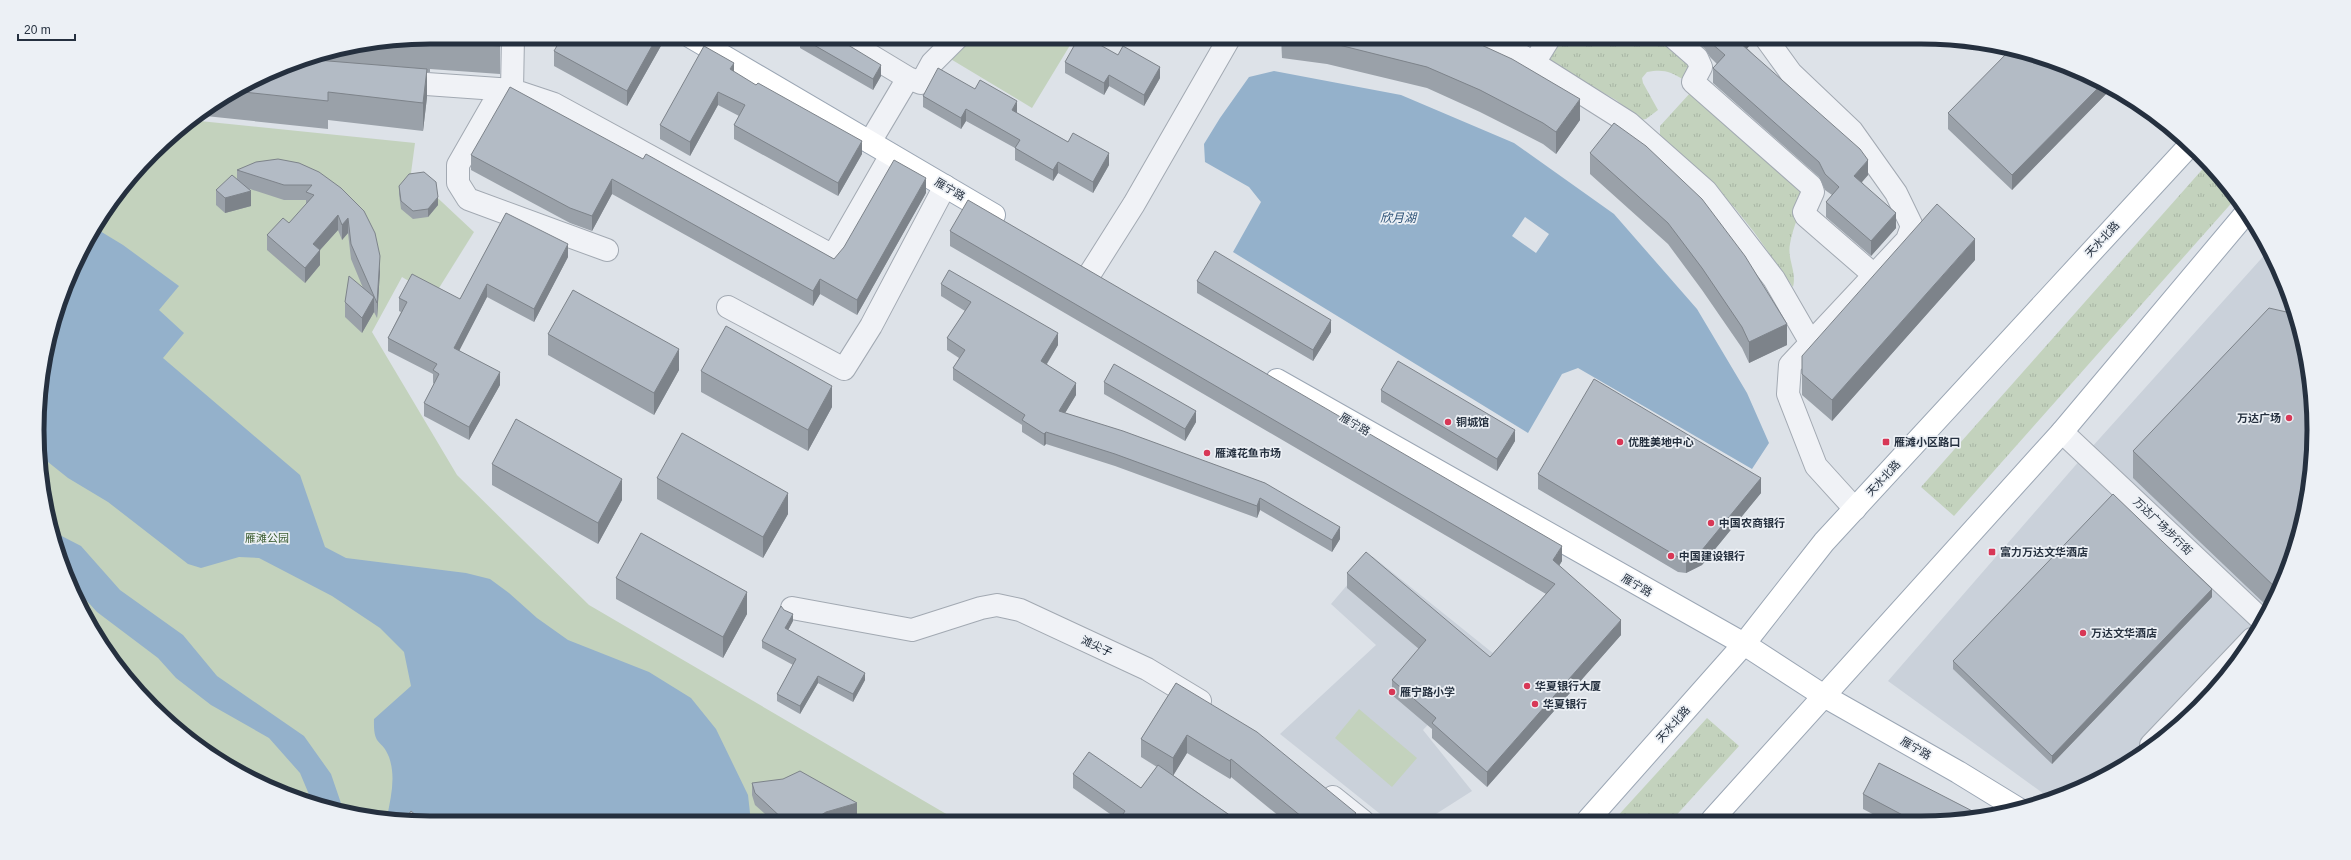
<svg xmlns="http://www.w3.org/2000/svg" width="2351" height="860" viewBox="0 0 2351 860" font-family="Arial,'Noto Sans SC',sans-serif">
  <style>
    .built { fill: #cad1da }
    .grass { fill: url(#grass-tufts) }
    .green { fill: #c3d2bd }
    .water { fill: #94b1cb; fill-rule: evenodd }
    .lines { fill: none; stroke-linecap: round; stroke-linejoin: round }
    .minor-casing { stroke: #a2a9b2; stroke-width: 24 }
    .major-casing { stroke: #9ba6b4; stroke-width: 24 }
    .minor { stroke: #f0f2f6; stroke-width: 22 }
    .major { stroke: #fff; stroke-width: 22 }
    .wall { fill: #9aa1a9 }
    .shaded-wall { fill: #7d838a }
    .building { fill: #b3bbc5; stroke: #7d838a }
    .poi-dot { fill: #d83756; stroke: #ecf0f5; stroke-width: 1.5 }
    .labels { text-anchor: middle; stroke-width: 3.5; stroke-linejoin: round; paint-order: stroke }
    .street-label { font-size: 11px; fill: #25303f; stroke: #ecf0f5 }
    .poi-label { font-size: 11px; font-weight: bold; fill: #25303f; stroke: #ecf0f5; text-anchor: start }
    .park-label { font-size: 11px; fill: #3b5c31; stroke: #ecf0f5 }
    .water-label { font-size: 12px; font-style: italic; fill: #2c5176; stroke: #ecf0f5 }
    .rim { fill: none; stroke: #25303f; stroke-width: 5 }
  </style>
  <defs>
    <pattern id="grass-tufts" width="24" height="20" patternUnits="userSpaceOnUse"><rect width="24" height="20" fill="#c3d2bd"/><path d="M3 7l-1-3M5 7V3M7 7l1-3M15 17l-1-3M17 17v-4M19 17l1-3" fill="none" stroke="#a7b5a4"/></pattern>
  </defs>
  <rect width="100%" height="100%" fill="#dde2e8"/>
  <!-- built -->
  <path class="built" d="M2269,250l24,53 18,75 -10,154 -40,95 -81,98 -85,58 -44,16 -163,-118 186,-214z
    M1372,556l122,98 -71,76 49,61 -47,30h-36l-109,-87 96,-89 -45,-41z"/>
  <!-- grass -->
  <path class="grass" d="M1559,37h103l29,24 -7,19c-14,-9 -21,-11 -37,-8l-5,6 1,5 15,27 -12,9 -5,1 -25,-20 -64,-36 -4,-6z
    M1691,92l117,99c-6,17 -15,35 -18,53 -3,15 7,28 3,43l-39,-55 -20,-25 -74,-70v-11z
    M2208,163l8,8 20,27 -282,318 -33,-29z
    M1707,718l32,28 -67,74h-58z"/>
  <!-- green -->
  <path class="green" d="M948,37h127l-43,71 -93,-56z
    M190,120l225,23 -4,30 63,59 -40,64 -32,-19 -30,55 85,143 132,130 371,217 -530,1 -101,-13 -73,-27 -45,-26 -59,-49 -49,-59 -36,-68 -17,-50 -12,-75 2,-77 10,-51 28,-72 40,-65 53,-56z
    M1359,709l58,49 -25,29 -57,-49z"/>
  <!-- water -->
  <path class="water" d="M1274,71l127,24 113,48 100,71 83,95 50,84 22,50 -17,26 -174,-101 -16,6 -34,59 -295,-181 28,-50 -12,-15 -44,-25 -1,-18 16,-26 29,-41zM1525,217l24,17 -13,19 -24,-17z
    M95,228l28,17 56,41 -20,24 25,23 -21,25 137,117 25,72 21,11 120,15 24,6 19,14 28,25 31,22 81,32 42,26 25,31 32,66 3,27 -321,1 -43,-6c4,-20 9,-40 2,-60 -7,-19 -16,-9 -15,-38l37,-33 -7,-34 -24,-24 -48,-32 -73,-38 -20,-1 -38,11 -13,-4 -80,-62 -40,-24 -30,-24c1,-24 0,-49 2,-74 4,-50 28,-109 55,-152z
    M50,530l31,16 39,44 63,45 34,41 87,60 27,38 13,38 -15,-2 -16,-6 -13,-31 -31,-35 -58,-33 -35,-27 -18,-20 -61,-46 -31,-34z"/>
  <g class="lines">
    <defs>
      <path id="minor" d="M840,37l68,41 -38,64
        M1483,37l19,7 32,19 95,60 77,68 68,88 37,64
        M1673,37l24,21 4,9 -8,15 118,104 2,6 -9,20 2,4 68,59
        M1765,37l26,36 61,58 44,62 16,33 -5,14 -117,125 -2,29 28,72 39,43
        M1534,63l16,-26
        M908,78l13,5 11,-20 26,-26
        M398,82l114,8 42,14 279,152 58,-101
        M501,90l-43,75v18l10,16 139,51
        M512,90l1,-53
        M1091,272l43,-68 96,-167
        M728,307l116,62 27,-43 74,-140
        M2062,432l201,189
        M792,608l120,22 69,-22 16,-3 23,5 127,59 53,32
        M2151,745l101,-106
        M1333,797l30,24"/>
      <path id="major" d="M691,37l303,178
        M1277,380l467,264 80,52 134,76 62,38
        M1588,820l156,-176 80,-102 365,-396
        M1712,820l350,-388 184,-219"/>
    </defs>
    <!-- minor casing -->
    <use href="#minor" class="minor-casing"/>
    <!-- major casing -->
    <use href="#major" class="major-casing"/>
    <!-- minor -->
    <use href="#minor" class="minor"/>
    <!-- major -->
    <use href="#major" class="major"/>
  </g>
  <!-- wall -->
  <path class="wall" d="M430,37h70v37l-70,-5v3h-3v25l-4,34 -95,-11v9l-132,-14 16,-12 68,-36 74,-22z
    M666,37l-39,69 -73,-40v-15z
    M800,37l81,39 -8,14 -73,-42z
    M1281,37h183l116,83 -24,34 -13,-10 -63,-32 -53,-24 -100,-24 -45,-6z
    M1692,37h62v4l-7,7 121,127 -6,7 34,46 -25,28 -45,-39v-15l6,-7 -7,-5 -6,-13 -106,-94v-15l4,-4 -7,-7 -5,-8z
    M1118,55l42,23 -16,28 -35,-20 -5,9 -39,-22v-11z
    M734,72l128,82 -24,42 -104,-57v-14l5,-9 -21,-11 -28,51 -30,-17v-14z
    M2107,85v8l-95,97 -64,-61v-16z
    M975,89l42,23v1l92,52 -16,28 -35,-20 -5,8 -38,-21v-12l-49,-27 -5,8 -38,-22v-11z
    M1590,153l197,171v21l-38,18 -7,-15 -40,-58 -34,-46 -78,-70z
    M471,155l172,4 191,100 92,-66 -69,122 -37,-21 -7,12 -201,-112 -20,37 -22,-8 -99,-53z
    M237,170l82,2 61,99 -3,47 -3,-6 -12,21 -17,-16v-15l18,-14 -12,-29 -3,-26 -6,7 -4,-10 -18,20v15l-15,18 -38,-33v-15l22,-12 17,-18v-5h-22l-34,-11 1,17 -26,7 -9,-8v-15l21,-11z
    M399,186l39,19 -10,12 -15,2 -12,-10 -2,-15z
    M506,213l62,44 -34,65 -47,-25 -28,53 41,35 -31,55 -45,-24v-13l10,-19 -1,-1v-9l-45,-23v-13l13,-26 -2,-1v-13l61,1z
    M950,231l612,330 -3,5 62,69 -134,152 -55,-49v-9l-40,-34v-15l27,-31 -72,-61v-15l143,84 56,-63 -596,-348z
    M1975,260l-143,161 -30,-26v-39z
    M1197,281l134,51 -18,29 -116,-68z
    M941,284l117,61 -11,19 29,31 -11,18 200,70 75,56 -8,13 -72,-42 -3,8 -142,-52 -69,-22 -2,2 -22,-14v-7l-69,-45v-12l6,-10 -12,-8v-12l18,-27 -24,-15z
    M548,334l131,36 -25,45 -106,-60z
    M701,371l131,36 -24,44 -107,-59z
    M1104,382l92,40 -11,19 -81,-47z
    M1381,390l134,51 -18,30 -116,-69z
    M2133,451l168,80 -32,77 -136,-130z
    M492,464l130,36 -24,44 -106,-59z
    M1538,474l223,19 -59,72 -16,8 -8,-1 -140,-83z
    M657,478l131,36 -25,44 -106,-59z
    M616,578l131,36 -24,44 -107,-59z
    M2212,597l-160,167 -99,-95v-8z
    M793,621l-5,9 77,50 -12,22 -35,-19 -18,31 -23,-13v-7l16,-29 -31,-17v-7z
    M1176,683l180,138h-71l-54,-44 -1,2 -43,-26 -14,22 65,46h-118l-47,-33v-14l68,14 16,-21 -16,-10v-18z
    M752,783l105,32 -26,7h-57l-19,-17 -3,-10z
    M1863,794l110,26h-89l-21,-11z"/>
  <!-- shaded-wall -->
  <path class="shaded-wall" d="M657,37h9l-39,69v-15z
    M1744,37h10v4l-15,16v-15z
    M734,63v14l-4,-8z
    M881,65v11l-8,14v-11z
    M1160,67v11l-16,28v-11z
    M427,69v28l-4,34v-28z
    M1109,75v11l-5,9v-12z
    M2103,83l4,2v8l-95,97v-15z
    M718,92v13l-28,51v-14z
    M1580,99v21l-24,34v-22z
    M1017,101v11l-5,10v-12z
    M966,109v12l-5,8v-11z
    M862,141v13l-24,42v-13z
    M1109,153v12l-16,28v-11z
    M1868,160v15l-14,16v-15z
    M1058,162v11l-5,8v-11z
    M926,178v15l-69,122v-15z
    M612,179v15l-20,37v-15z
    M251,191v15l-26,7v-15z
    M438,197v8l-10,12v-8z
    M1896,213v15l-25,28v-15z
    M338,215v15l-18,20v15l-15,18v-15l8,-24z
    M348,218v15l-6,7v-15z
    M1975,239v21l-143,161v-21z
    M568,244v13l-34,65v-13z
    M380,256v15l-3,47v-15z
    M820,279v15l-7,12v-15z
    M487,284v13l-33,64v-13z
    M374,297v15l-12,21v-15z
    M1331,320v12l-18,29v-11z
    M1787,324v21l-38,18v-21z
    M1058,333v12l-17,28v-12z
    M679,349v21l-25,45v-22z
    M500,372v13l-31,55v-13z
    M1076,383v12l-17,28v-12z
    M832,386v21l-24,44v-21z
    M1196,411v11l-11,19v-12z
    M1515,430v11l-18,30v-12z
    M1046,432v12l-2,2v-12z
    M1761,478v15l-59,72 -16,8v-15z
    M622,479v21l-24,44v-21z
    M788,493v21l-25,44v-21z
    M1260,498v12l-3,8v-12z
    M1340,527v12l-8,13v-12z
    M1562,546v15l-9,14v-15z
    M2212,589v8l-160,167v-8z
    M747,592v22l-24,44v-21z
    M793,614v7l-8,15v-8z
    M1621,620v15l-134,152v-15z
    M865,673v7l-12,22v-8z
    M818,676v7l-18,31v-8z
    M1187,735v18l-14,23v-18z
    M1231,759v18l-1,2v-18z
    M857,803v12l-26,7h-21l16,-10z
    M1356,813v8h-6z"/>
  <!-- building -->
  <path class="building" d="M430,37h70v9l-70,-5v3l-40,-3z
    M562,37h95l-30,54 -73,-40z
    M800,37h35l46,28 -8,14z
    M1079,37h7l32,18 5,-9 37,21 -16,28 -35,-20 -5,8 -39,-21z
    M1282,37h182l48,22 68,40 -24,33 -13,-9 -63,-33 -53,-23 -100,-25z
    M1707,37h37l-5,5 121,107 8,11 -14,16 42,37 -25,28 -45,-39 13,-15 -14,-13 -6,-12 -106,-94 12,-13 -15,-13z
    M704,46l30,17 -4,6 26,16 2,-2 104,58 -24,42 -104,-58 11,-20 -27,-13 -28,50 -30,-17z
    M2011,49l11,1 73,27 8,6 -91,92 -64,-62z
    M304,59l123,10 -4,34 -95,-11v9l-94,-10 46,-24z
    M938,68l37,21 5,-9 37,21 -5,9 56,32 5,-9 36,20 -16,29 -35,-20 -5,8 -38,-22 5,-8 -54,-31 -5,9 -38,-22z
    M510,87l133,72 3,-5 188,105 10,-12 50,-87 32,18 -69,122 -37,-21 -7,12 -201,-112 -20,37 -22,-8 -99,-53z
    M1614,123l32,23 56,53 43,57 42,68 -38,18 -7,-15 -40,-59 -34,-45 -78,-70z
    M278,159l21,4 20,9 22,16 23,23 11,22 5,23 -3,47 -26,-59 -3,-26 -6,7 -4,-10 -25,29 7,6 -15,18 -38,-33 16,-17 6,5 25,-28 -8,-3 6,-7h-28l-47,-15 19,-8z
    M424,172l12,10 2,15 -10,12 -15,2 -12,-10 -2,-15 10,-12z
    M232,175l19,16 -26,7 -9,-8z
    M968,200l594,346 -9,14 68,60 -134,152 -55,-49 4,-5 -44,-38 34,-40 -79,-67 19,-21 124,105 65,-73 -605,-353z
    M1937,204l38,35 -143,161 -30,-26v-18z
    M506,213l62,31 -34,65 -47,-25 -33,64 46,24 -31,55 -45,-24 15,-29 -6,-4 4,-6 -49,-26 19,-36 -8,-4 13,-24 48,25z
    M1215,251l116,69 -18,30 -116,-69z
    M949,270l109,63 -17,28 35,22 -17,28 64,20 142,52 75,44 -8,13 -72,-42 -3,8 -142,-52 -69,-22 -2,2 -22,-14 3,-5 -72,-47 12,-18 -18,-12 24,-36 -30,-18z
    M349,276l25,21 -12,21 -17,-16z
    M573,290l106,59 -25,44 -106,-59z
    M2269,308l26,6 16,64 2,77 -12,76 -24,58 -144,-138z
    M726,326l106,60 -24,44 -107,-59z
    M1398,361l117,69 -18,29 -116,-69z
    M1114,364l82,47 -11,18 -81,-47z
    M1594,379l167,99 -59,72 -16,8 -8,-1 -140,-83z
    M516,419l106,60 -24,44 -106,-59z
    M682,433l106,60 -25,44 -106,-59z
    M2113,494l99,95 -160,167 -99,-95z
    M641,533l106,59 -24,45 -107,-59z
    M781,606l3,4 9,4 -8,14 80,45 -12,21 -35,-18 -18,30 -23,-12 19,-35 -34,-18z
    M1176,683l81,49 99,81 -6,8h-43l-76,-62 -1,2 -43,-26 -14,23 -32,-19z
    M1089,752l52,36 17,-23 80,56h-105l-10,-7 2,-3 -52,-37z
    M1879,763l105,54 -11,3h-61l-49,-26z
    M800,771l57,32 -31,9 -16,10h-24l-31,-29 -3,-10 31,-4z
    M411,811l13,11 -20,-2z
    M504,817l7,6h-12z"/>
  <!-- markers -->
  <g class="poi-dot">
    <circle cx="2289" cy="418" r="4"/>
    <circle cx="1448" cy="422" r="4"/>
    <circle cx="1620" cy="442" r="4"/>
    <rect x="1882" y="438" width="8" height="8" rx="2"/>
    <circle cx="1207" cy="453" r="4"/>
    <circle cx="1711" cy="523" r="4"/>
    <rect x="1988" y="548" width="8" height="8" rx="2"/>
    <circle cx="1671" cy="556" r="4"/>
    <circle cx="2083" cy="633" r="4"/>
    <circle cx="1527" cy="686" r="4"/>
    <circle cx="1392" cy="692" r="4"/>
    <circle cx="1535" cy="704" r="4"/>
  </g>
  <g class="labels">
    <!-- street labels -->
    <g class="street-label">
      <text transform="translate(950 189) rotate(30)" y="4">雁宁路</text>
      <text transform="translate(2102 239) rotate(-47)" y="4">天水北路</text>
      <text transform="translate(1355 424) rotate(30)" y="4">雁宁路</text>
      <text transform="translate(1883 478) rotate(-47)" y="4">天水北路</text>
      <text transform="translate(2163 526) rotate(44)" y="4">万达广场步行街</text>
      <text transform="translate(1637 585) rotate(30)" y="4">雁宁路</text>
      <text transform="translate(1097 646) rotate(25)" y="4">滩尖子</text>
      <text transform="translate(1673 724) rotate(-48)" y="4">天水北路</text>
      <text transform="translate(1916 748) rotate(30)" y="4">雁宁路</text>
    </g>
    <!-- poi labels -->
    <g class="poi-label">
      <text x="2281" y="422" text-anchor="end">万达广场</text>
      <text x="1456" y="426">铜城馆</text>
      <text x="1628" y="446">优胜美地中心</text>
      <text x="1894" y="446">雁滩小区路口</text>
      <text x="1215" y="457">雁滩花鱼市场</text>
      <text x="1719" y="527">中国农商银行</text>
      <text x="2000" y="556">富力万达文华酒店</text>
      <text x="1679" y="560">中国建设银行</text>
      <text x="2091" y="637">万达文华酒店</text>
      <text x="1535" y="690">华夏银行大厦</text>
      <text x="1400" y="696">雁宁路小学</text>
      <text x="1543" y="708">华夏银行</text>
    </g>
    <!-- park labels -->
    <g class="park-label">
      <text x="267" y="542">雁滩公园</text>
    </g>
    <!-- water labels -->
    <g class="water-label">
      <text x="1398" y="222">欣月湖</text>
    </g>
  </g>
  <!-- crop -->
  <path d="M0 0H2351V860H0ZM430 44H1921A386 386 0 0 1 2307 430V430A386 386 0 0 1 1921 816H430A386 386 0 0 1 44 430V430A386 386 0 0 1 430 44Z" fill="#ecf0f5" fill-rule="evenodd"/>
  <path class="rim" d="M430 44H1921A386 386 0 0 1 2307 430V430A386 386 0 0 1 1921 816H430A386 386 0 0 1 44 430V430A386 386 0 0 1 430 44Z"/>
  <!-- scale -->
  <path d="M18 34v6h57v-6" fill="none" stroke="#25303f" stroke-width="2"/>
  <text x="24" y="34" font-size="12" fill="#25303f" stroke="#ecf0f5" stroke-width="3" paint-order="stroke">20 m</text>
</svg>
